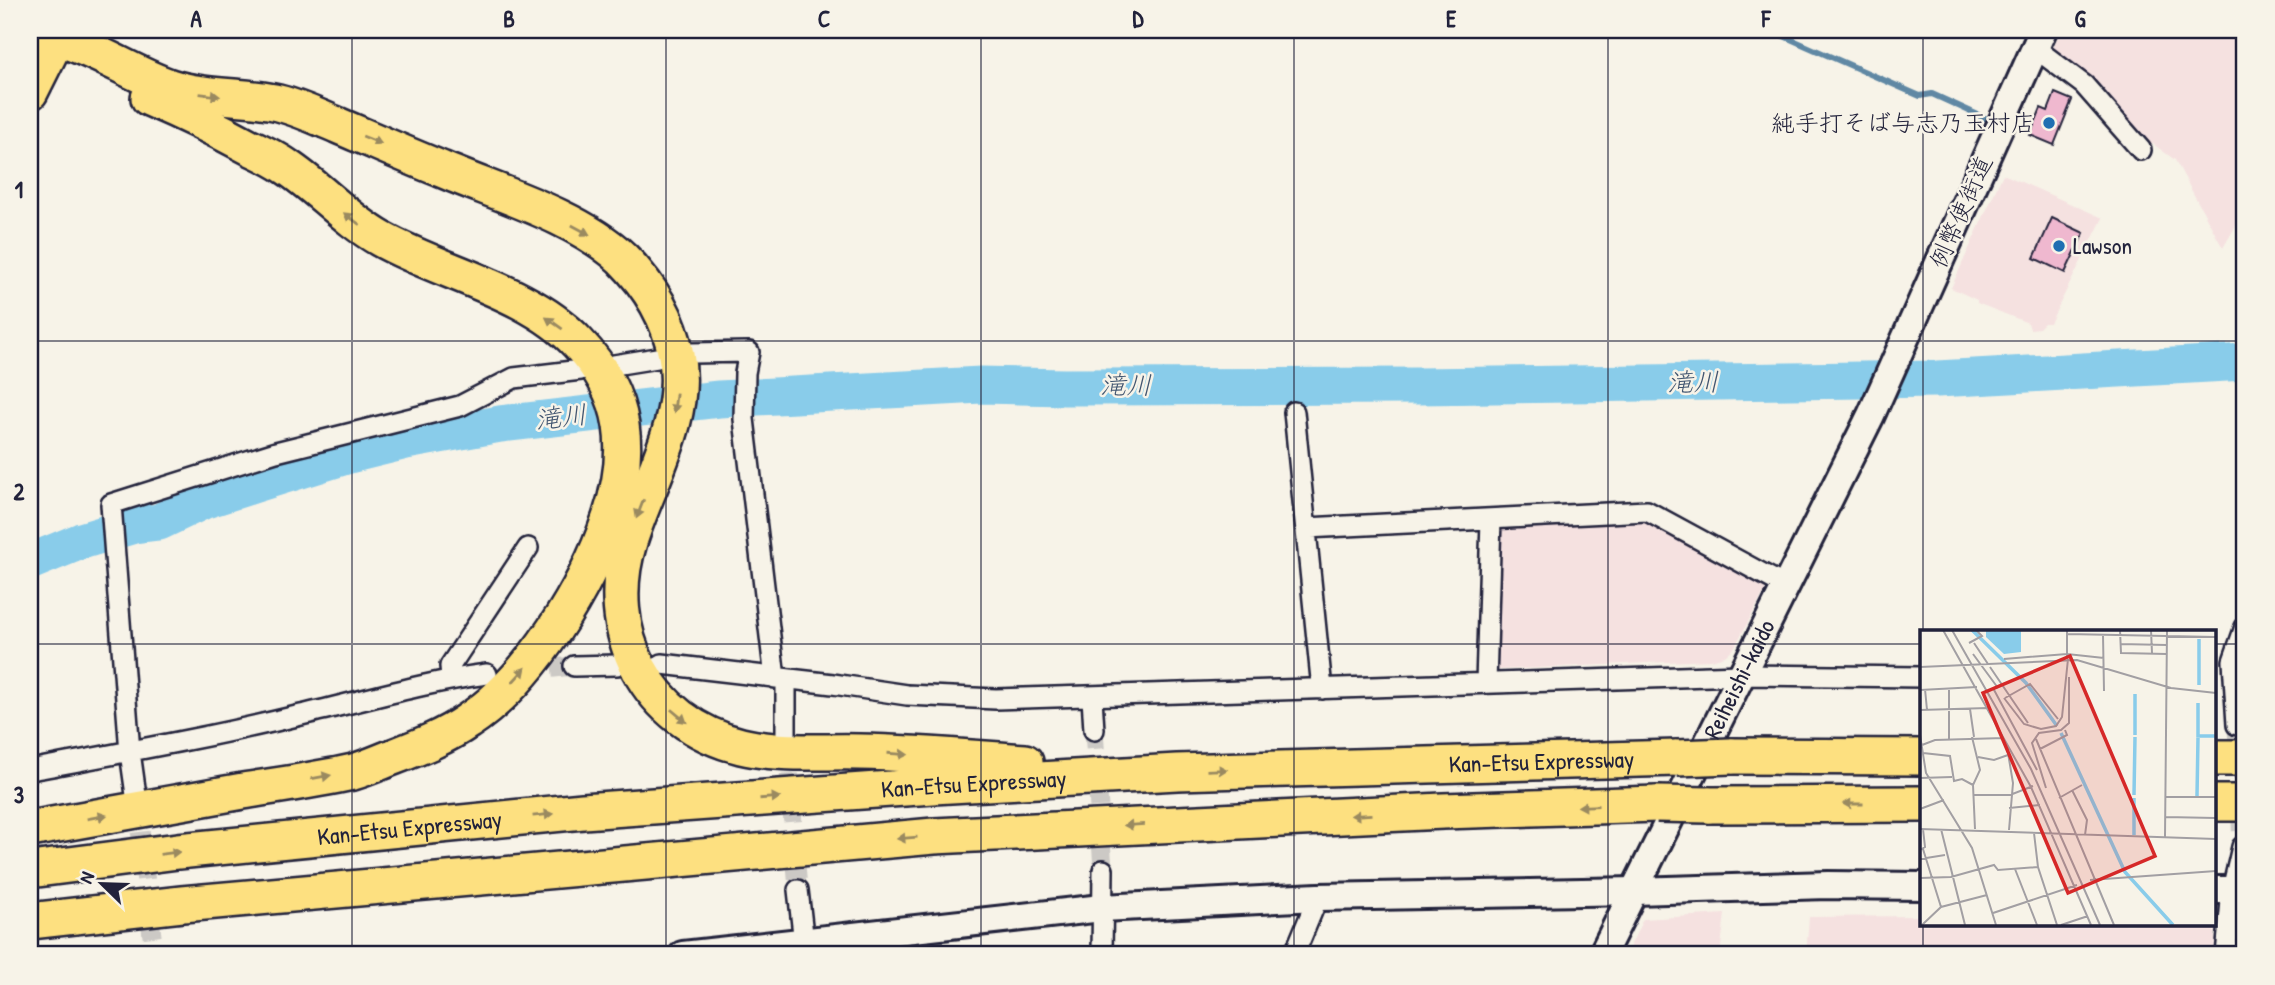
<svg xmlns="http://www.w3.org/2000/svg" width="2275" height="985" viewBox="0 0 2275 985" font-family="'Patrick Hand','Klee One',sans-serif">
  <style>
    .built { fill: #f5e1e0 }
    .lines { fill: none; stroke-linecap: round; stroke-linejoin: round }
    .stream { stroke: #6088a4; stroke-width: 6 }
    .river { stroke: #89ccea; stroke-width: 37 }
    .building { fill: #efb8cf; stroke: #22223b; stroke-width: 2 }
    .street-tunnel { stroke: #ccc9c5; stroke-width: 19; stroke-dasharray: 19 10; stroke-linecap: butt }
    .street-casing { stroke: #22223b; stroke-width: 24 }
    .secondary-casing { stroke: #22223b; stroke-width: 32 }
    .highway-casing { stroke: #22223b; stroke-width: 40 }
    .street { stroke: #f7f3e8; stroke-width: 19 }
    .secondary { stroke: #f7f3e8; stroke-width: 26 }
    .highway { stroke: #fde080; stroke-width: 35 }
    .highway-bridge-casing { stroke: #22223b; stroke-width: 40; stroke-linecap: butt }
    .highway-bridge { stroke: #fde080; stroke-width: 35 }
    .oneway { fill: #9a8a61 }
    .grid { fill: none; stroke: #22223b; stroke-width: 2; stroke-opacity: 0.55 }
    .poi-dot { fill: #1f6fb2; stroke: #f7f3e8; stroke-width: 2.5 }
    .labels { text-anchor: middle; stroke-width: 5; stroke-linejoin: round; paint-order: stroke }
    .poi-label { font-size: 24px; fill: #22223b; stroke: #f7f3e8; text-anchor: end }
    .street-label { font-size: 24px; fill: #22223b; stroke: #f7f3e8 }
    .water-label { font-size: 26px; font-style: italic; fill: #415570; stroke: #f7f3e8 }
    .inset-river { fill: none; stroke: #89ccea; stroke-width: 3.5 }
    .inset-road { fill: none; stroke: #a29fa3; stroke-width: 2 }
    .view { fill: #d62828; fill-opacity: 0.15; stroke: #d62828; stroke-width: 3.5 }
    .inset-edge { fill: none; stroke: #22223b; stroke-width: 3.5 }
    .neatline { fill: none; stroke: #22223b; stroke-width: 2.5 }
    .grid-label { font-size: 23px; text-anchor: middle; font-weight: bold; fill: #22223b }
  </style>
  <rect width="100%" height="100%" fill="#f7f3e8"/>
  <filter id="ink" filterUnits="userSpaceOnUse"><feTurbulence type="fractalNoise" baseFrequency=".0143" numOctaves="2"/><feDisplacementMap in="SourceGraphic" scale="14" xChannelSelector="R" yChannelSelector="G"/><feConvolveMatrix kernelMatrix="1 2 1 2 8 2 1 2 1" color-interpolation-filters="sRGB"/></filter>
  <g filter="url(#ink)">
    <!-- built -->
    <path class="built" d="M2061,30h184v13l-4,13 4,3v151l-22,38 -48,-88 -22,-16 -9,1 -92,-95z
      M2003,174l100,44 -53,105h-6l-5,5 -9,1 -2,-6 -51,-20v-3l-26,-12z
      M1646,517l123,66 -35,65 -9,8 -14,4 -216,10 2,-137 6,-9z
      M1725,914l-5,41h-94l17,-36z
      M2245,914v41h-11l3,-38z
      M1921,916l1,8h292v-8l2,5 -2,34h-408l3,-38z"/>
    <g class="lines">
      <!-- stream -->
      <path class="stream" d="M1770,30l150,66 12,-2 57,26 4,-7"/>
      <!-- river -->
      <path class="river" d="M30,562l51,-21 53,-16 25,-3 44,-21 50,-16 96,-30 57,-14 94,-17 219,-25 262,-14 83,2 354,-1 519,-7 308,-17"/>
    </g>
    <!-- building -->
    <path class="building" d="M2055,93l17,7 -18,45 -24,-10 11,-27 7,3z
      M2052,218l32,15 -19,40 -31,-15z"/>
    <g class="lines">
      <!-- street-tunnel -->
      <path class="street-tunnel" d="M523,671l51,-5
        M2237,725l5,122
        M1094,730l9,140
        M787,745l11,145
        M137,803l17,151"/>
      <defs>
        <path id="street" d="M2035,48l49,37 57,65
          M692,353l57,-1 -4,21 -1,46 31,259
          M614,365l43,-7
          M1294,412l28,277
          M1306,528l341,-17 140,76
          M662,664l171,20 74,11 89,4 745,-24 181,2
          M574,666l43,-1
          M451,678l-1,-12 78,-118
          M786,679v55
          M1486,683l5,-164
          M1092,698l2,32
          M2237,725l-4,-64 12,-34
          M30,770c90,-17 181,-33 271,-55 62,-14 123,-33 186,-41
          M136,795l-6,-43 -19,-248 165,-52 184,-46 54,-28 67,-8
          M798,890l6,53
          M154,954l1,1
          M1102,955l1,-85
          M1294,955l24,-58
          M2226,955l6,-65 10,-43"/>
        <g id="secondary">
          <path d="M2214,890h31"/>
          <path d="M683,955l419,-47 216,-11 317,-6 193,-6 94,1"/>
          <path id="s1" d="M1602,955l269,-540 172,-385"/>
        </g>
        <g id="highway">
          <path d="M30,37c9,0 20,-1 30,2 38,11 72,35 110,48 34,11 69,8 104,15 21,4 43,15 63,23 35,15 69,30 104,44 56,24 136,47 181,89 27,27 47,59 54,97 13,63 -29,128 -47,187 -28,90 18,181 112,204 37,9 81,5 119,6 55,1 110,6 165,10"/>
          <path d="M30,92l31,-62"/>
          <path d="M1731,756l191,1"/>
          <path d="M2214,758h31"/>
          <path d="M2214,803h31"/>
          <path d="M1708,805l214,-1"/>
          <path d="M30,829c71,-12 142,-25 213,-38 37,-6 74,-11 110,-19 14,-4 27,-10 40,-15 26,-10 52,-20 75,-36 63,-41 119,-134 142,-203 22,-66 18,-123 -32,-175 -48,-52 -136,-70 -197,-104 -35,-20 -61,-50 -94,-72 -11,-8 -24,-14 -37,-20 -33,-18 -66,-34 -101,-49"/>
          <path id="s2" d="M30,870l148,-19 405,-40 350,-25 244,-14 500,-14"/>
          <path d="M30,921l152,-17 752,-68 509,-25 214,-7"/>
        </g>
      </defs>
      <!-- street casing -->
      <use href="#street" class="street-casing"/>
      <!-- secondary casing -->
      <use href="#secondary" class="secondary-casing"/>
      <!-- highway casing -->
      <use href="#highway" class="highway-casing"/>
      <!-- street -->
      <use href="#street" class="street"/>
      <!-- secondary -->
      <use href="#secondary" class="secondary"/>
      <!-- highway -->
      <use href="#highway" class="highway"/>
      <defs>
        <path id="highway-bridge" d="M1677,758l54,-2
          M1657,804l51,1"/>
      </defs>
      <!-- highway-bridge casing -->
      <use href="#highway-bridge" class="highway-bridge-casing"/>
      <!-- highway-bridge -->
      <use href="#highway-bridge" class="highway-bridge"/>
    </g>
    <!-- one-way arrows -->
    <defs><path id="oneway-solid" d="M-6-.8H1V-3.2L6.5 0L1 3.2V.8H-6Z" transform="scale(1.75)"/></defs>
    <g class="oneway">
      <use href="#oneway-solid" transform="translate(210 95) rotate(7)"/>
      <use href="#oneway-solid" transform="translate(372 140) rotate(22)"/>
      <use href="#oneway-solid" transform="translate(352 219) rotate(-144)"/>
      <use href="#oneway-solid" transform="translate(581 230) rotate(29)"/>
      <use href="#oneway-solid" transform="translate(554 323) rotate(-145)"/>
      <use href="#oneway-solid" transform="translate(675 403) rotate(97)"/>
      <use href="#oneway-solid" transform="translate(640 509) rotate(111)"/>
      <use href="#oneway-solid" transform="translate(519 675) rotate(-48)"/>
      <use href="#oneway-solid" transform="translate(679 716) rotate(40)"/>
      <use href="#oneway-solid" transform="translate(898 754) rotate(4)"/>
      <use href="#oneway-solid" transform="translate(1217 770) rotate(-2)"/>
      <use href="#oneway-solid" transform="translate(321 777) rotate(-10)"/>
      <use href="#oneway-solid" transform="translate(770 798) rotate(-4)"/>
      <use href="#oneway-solid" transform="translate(1853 804) rotate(180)"/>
      <use href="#oneway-solid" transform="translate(1588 806) rotate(178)"/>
      <use href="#oneway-solid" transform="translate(543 815) rotate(-6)"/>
      <use href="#oneway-solid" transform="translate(1361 815) rotate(177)"/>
      <use href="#oneway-solid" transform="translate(97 817) rotate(-10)"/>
      <use href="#oneway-solid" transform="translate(1134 825) rotate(177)"/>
      <use href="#oneway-solid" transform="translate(907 838) rotate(175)"/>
      <use href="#oneway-solid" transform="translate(170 853) rotate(-7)"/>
    </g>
  </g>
  <!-- grid -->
  <path class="grid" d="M352,30v925M666,30v925M981,30v925M1294,30v925M1608,30v925M1923,30v602M30,341h2215M30,644h1892M2214,644h31M1923,924v31"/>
  <!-- markers -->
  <g class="poi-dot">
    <circle cx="2049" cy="123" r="7"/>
    <circle cx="2059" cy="246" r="7"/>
  </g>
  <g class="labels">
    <!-- poi labels -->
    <g class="poi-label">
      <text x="2035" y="131">純手打そば与志乃玉村店</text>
      <text x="2073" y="254" text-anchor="start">Lawson</text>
    </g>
    <!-- street labels -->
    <g class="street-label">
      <text transform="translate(1961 212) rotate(-66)" y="8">例幣使街道</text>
      <text dy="8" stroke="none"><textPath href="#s1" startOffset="308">Reiheishi-kaido</textPath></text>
      <text dy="8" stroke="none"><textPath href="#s2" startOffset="1516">Kan-Etsu Expressway</textPath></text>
      <text dy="8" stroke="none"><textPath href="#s2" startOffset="948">Kan-Etsu Expressway</textPath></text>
      <text dy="8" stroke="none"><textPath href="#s2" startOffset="382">Kan-Etsu Expressway</textPath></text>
    </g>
    <!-- water labels -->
    <g class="water-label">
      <text transform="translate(1693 382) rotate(-1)" y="9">滝川</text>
      <text x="1126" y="394">滝川</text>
      <text transform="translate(561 417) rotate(-7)" y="9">滝川</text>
    </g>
  </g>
  <!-- overview -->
  <g transform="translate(1920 630)">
    <rect width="296" height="296" fill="#f7f3e8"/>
    <path d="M66,0h35v22l-17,2 -18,-17z" fill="#89ccea"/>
    <path class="inset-river" d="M52,0l54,53 31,43M279,55v-46M278,73v33h18M141,103l64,139 48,53M215,105v-41M214,165l1,-58M277,166l1,-58M214,168v37"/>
    <path class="inset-road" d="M23,0l88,157 60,138M32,0l79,139 69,156M200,0l1,23 46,1M231,0l1,23M147,4l149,3M183,5l1,56M49,13l13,-7 -6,-6M54,13l14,21M200,14l47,1M53,24l25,34M147,26v-26M84,29l63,-5 37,4M0,37l157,-7 94,28 45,5M70,37l38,56M73,58l44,82M5,59l2,21M0,60l57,-3M84,68l20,26 17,5 15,-3 6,-9 6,-58M85,68l25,-14 28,35M50,79l4,28M0,80l68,-2M0,105l6,38 46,75 24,77M52,107l8,33 -7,15 2,44M116,109l78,186M29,110v-52M2,115l13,-5 69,-2M87,117l6,36 -4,47M120,119l27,-14 -2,-5M3,123l27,3 4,25 8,-2 11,6M58,127l16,3 14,-5M0,148l32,-1M126,158l-14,-45 7,-10 22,-3 8,-7v-46M152,160l15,30 -2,15M53,165h37l23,-9M246,167h50M139,168l23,-13M89,178l31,-3M0,179l24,-9M245,187l51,1M0,199l296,10M21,199l24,96M114,203l4,34 19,58M245,207l2,-207M3,219l18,58M0,220l5,-3 -2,-18M0,229l25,-4M95,239l22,56M0,248l31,-1 43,-12 4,5 40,-3M170,250l126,-9M73,283l84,-28M2,295l19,-18 46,-12M141,295l27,-9"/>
    <path class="view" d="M150,26l85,200 -87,37 -85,-200z"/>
    <rect width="296" height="296" class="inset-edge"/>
  </g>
  <!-- margin -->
  <rect width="2275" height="985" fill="none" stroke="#f7f3e8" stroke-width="77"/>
  <!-- north arrow -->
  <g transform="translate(102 884) rotate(293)" stroke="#f7f3e8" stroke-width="5" paint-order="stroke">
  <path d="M0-5L12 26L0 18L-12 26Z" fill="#22223b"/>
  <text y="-10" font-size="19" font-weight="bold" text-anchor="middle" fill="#22223b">N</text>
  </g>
  <rect x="38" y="38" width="2198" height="908" class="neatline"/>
  <g class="grid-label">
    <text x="196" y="27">A</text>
    <text x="509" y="27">B</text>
    <text x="824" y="27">C</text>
    <text x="1138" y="27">D</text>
    <text x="1451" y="27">E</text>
    <text x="1766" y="27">F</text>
    <text x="2080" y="27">G</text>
    <text x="19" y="198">1</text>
    <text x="19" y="500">2</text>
    <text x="19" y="803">3</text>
  </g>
</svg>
